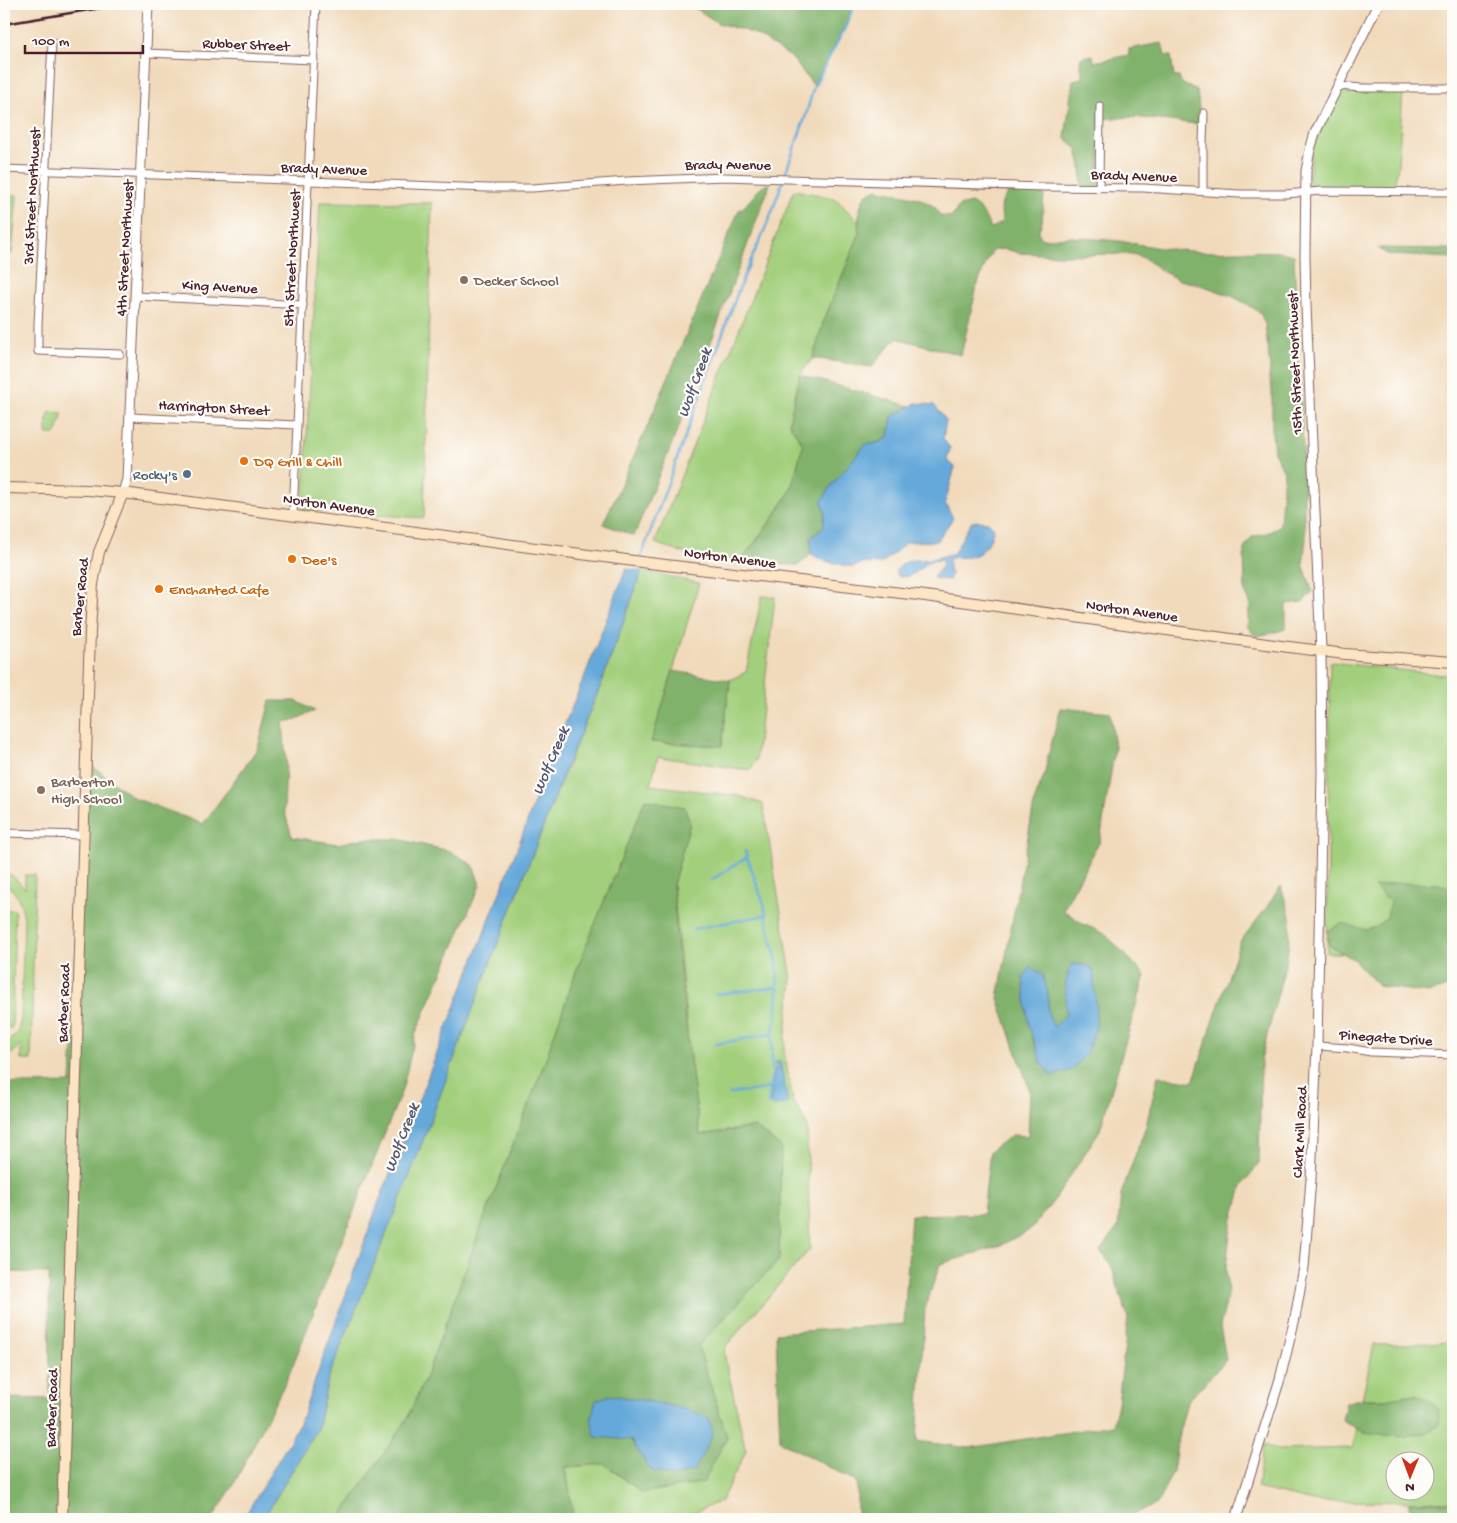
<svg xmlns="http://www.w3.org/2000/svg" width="1457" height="1523" viewBox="0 0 1457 1523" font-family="'Gochi Hand',sans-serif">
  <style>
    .green { fill: #a2cf7c; stroke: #767754; fill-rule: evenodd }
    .forest { fill: #81b26c; stroke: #66684c }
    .water { fill: #65a9da; stroke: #586482 }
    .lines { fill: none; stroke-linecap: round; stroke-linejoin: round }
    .stream { stroke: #65a9da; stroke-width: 2.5 }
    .minor-casing { stroke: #84605d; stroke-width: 9 }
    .tertiary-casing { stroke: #84605d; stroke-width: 11 }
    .secondary-casing { stroke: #84605d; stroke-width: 12 }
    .minor { stroke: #fff; stroke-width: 7 }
    .tertiary { stroke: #fff; stroke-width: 9 }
    .secondary { stroke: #fce5c4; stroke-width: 10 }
    .rail { stroke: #4a1f2b; stroke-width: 2.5 }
    .education-dot { fill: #8d6e63; stroke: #fdfcf7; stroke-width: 2 }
    .food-dot { fill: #e8710a; stroke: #fdfcf7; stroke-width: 2 }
    .service-dot { fill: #5c6f8a; stroke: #fdfcf7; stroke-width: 2 }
    .labels { text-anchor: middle; stroke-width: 4.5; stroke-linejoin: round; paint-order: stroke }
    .street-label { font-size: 15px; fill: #4a1f2b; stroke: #fdfcf7 }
    .education-label { font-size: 15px; fill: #785e54; stroke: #fdfcf7; text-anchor: start }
    .food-label { font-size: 15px; fill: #c56008; stroke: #fdfcf7; text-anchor: start }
    .service-label { font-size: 15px; fill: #4e5e75; stroke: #fdfcf7; text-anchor: end }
    .water-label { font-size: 16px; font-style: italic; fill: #555671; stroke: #fdfcf7 }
  </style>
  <rect width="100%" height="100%" fill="#fdfcf7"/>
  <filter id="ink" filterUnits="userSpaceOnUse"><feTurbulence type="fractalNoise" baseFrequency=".02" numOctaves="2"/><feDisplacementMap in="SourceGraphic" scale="10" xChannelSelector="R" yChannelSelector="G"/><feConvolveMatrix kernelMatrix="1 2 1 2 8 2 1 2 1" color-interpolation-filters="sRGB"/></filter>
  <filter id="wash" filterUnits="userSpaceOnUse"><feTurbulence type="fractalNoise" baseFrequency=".0096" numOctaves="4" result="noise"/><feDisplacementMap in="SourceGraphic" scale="20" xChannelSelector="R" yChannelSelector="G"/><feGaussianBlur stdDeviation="1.12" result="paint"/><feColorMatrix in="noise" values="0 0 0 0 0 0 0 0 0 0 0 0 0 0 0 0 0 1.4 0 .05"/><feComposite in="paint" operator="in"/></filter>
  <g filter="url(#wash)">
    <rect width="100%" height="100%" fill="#f1dabb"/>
    <!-- green -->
    <path class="green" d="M1338,88l65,3 -5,75 -5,25 -85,-2 4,-39z
      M794,190l41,8 23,23 1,14 -35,85 -11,38 -13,17 -11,48 14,22 -12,45 -18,28 -32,43 -46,-5 -21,-6 -19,-7z
      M4,195h13l-5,59h-8z
      M320,202l112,1 -8,315 -121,-8z
      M50,412l13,1 -7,21h-9v-15z
      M642,571l57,12 -47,159 70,4 8,-66 16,-8 16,-76 13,1 -19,163 -6,10 -92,-13 -8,28 89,11 24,8 29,176 -8,71 9,51 5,6 9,18 3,123 -84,97 -2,7 22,98 -25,50 -38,16 -1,2h-109l-7,-52 39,-3 37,29 85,-56 -29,-91 81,-86 -24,-133 -55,8 -11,-84 -16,-167 17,-61 -112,143 -35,101 -62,160 -53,145 -22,49 -67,98h-76l54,-90 11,-50 238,-611 34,-81z
      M1330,662l123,14v279l-126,-2z
      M4,871l9,5 12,13v-14h10l-4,185h-10v-15l-6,6 -11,8v-12l13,-14 4,-13 3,-99c-1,-16 -7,-29 -20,-39z
      M4,910h11l-3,118h-8z
      M1453,1342v160l-140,-1 -56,-13 7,-43 12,5 77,-2 4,-21 8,5 19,-33h-22l12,-54zM1394,1460h30v30h-30z"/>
    <!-- forest -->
    <path class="forest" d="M686,4h168l-8,22 -32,60 -23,-29 -38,-24 -35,-10 -26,-17z
      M1162,43l3,13h6l3,21h5l2,6 16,8 2,18 -1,15 -65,-7 -33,2 -1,69 -17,-1 -1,-21 -4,-17 -12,-11 8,-58 10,-2 -3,-19h2v-2l11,-2 1,7 35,-7v-6z
      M770,184l-84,225 -52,127 -31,-12 45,-99 91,-215 6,-4 17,-20z
      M877,189l41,9 17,9 5,9 12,1 7,-11 12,-3c12,6 14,14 20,26l11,-7c-1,-14 -3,-19 7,-30l35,2 -2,28 -4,10 4,7 29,-2 48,4 41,7 42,4 35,-1 43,1 14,3 10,216v44l2,24 -3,25 10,28 -10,10 -17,2v25l-18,5 -13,2 -8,-10 3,-24 -5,-10 -1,-43 8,-12 18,-5 10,-7 4,-54 -10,-19 -2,-20v-44l-3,-10 1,-11 -5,-43 -5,-12 -28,-16 -34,-12 -19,-4 -17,-9 -16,-12 -13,-5 -72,1 -42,-2 -13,-4 -13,1 -7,13 -9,23 -16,69 -65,-17 -24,29 -59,-9 11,-38 35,-85c-1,-10 -1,-31 7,-40 2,-2 8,-4 11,-6z
      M1378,248l75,1v9l-64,-3z
      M800,375l110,31 -18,11 -3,20 -12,6 -12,2 -43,56 3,12 -2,15 -12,10v16l-12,11 -60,-1 34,-46 18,-28 12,-45 -14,-22z
      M673,671l57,9 -8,66 -71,-4z
      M270,701h26l19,10 -21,9 -11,2 3,40 -2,48 8,27 46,7 22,-5h37l53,12 23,14 7,20 -64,148 -14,57 -114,287 -55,109 -21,33h-208v-121l46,1 -1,-126 -45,-1v-190l23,2 44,-1 16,-321 47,36 69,26 55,-76z
      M1061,708l49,5 5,34 -15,94 -37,69 20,14 22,10 40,41 -45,155 -44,68 -26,32 -33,17 -57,17 -15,44 -8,133 52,7 144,-23 5,-21 10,-86 -17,-53 -11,-14 18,-24 3,-33 25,-68 12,-50 35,6 47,-140 24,-31 17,-25 10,34 -4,38 -26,101 -2,104 -17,23 -11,40 -5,40 2,29 -8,31 6,34 -39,42 -9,35 -5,34 -16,33 -35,15h-265v-37l-77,-41 -4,-108 128,-9 7,-109 72,-1 7,-63 22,-16 16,1 2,-45 -32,-93 37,-199 10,-26 3,-17z
      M645,799l40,8 5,16 -17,62 4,54 12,112 11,84 55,-8 26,20 -2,113 -81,86 29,91 -24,46 -61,10 -37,-29 -39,3 7,52h-234l67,-98 22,-49 53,-145 62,-160 35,-101z
      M1396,883l42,1 15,4v97l-24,8 -50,-7 -26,-27 -24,-14 -2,-14 15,-8 24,7 10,-3 11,-10 3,-15 -16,-15z
      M1415,1394c15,5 26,11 24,30l-9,8 -31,5 -34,-5 -23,-12 4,-17 9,-3 29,-1z
      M1409,1502h44v17h-28l-2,-4 -14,-8z"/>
    <!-- water -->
    <path class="water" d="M916,403l18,2 12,15 -3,19 7,9 -3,12 8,7 -10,36 8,15 -16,23 -30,1 -26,22 -18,-1 -10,4 -28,-6 -14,-7v-16l12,-10 2,-15 -3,-12 8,-14 35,-42 12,-2 12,-6 3,-20z
      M978,521l10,1 6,6c-3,13 -10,27 -25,29 -8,1 -12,-1 -20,2v9l2,7 -2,5 -11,-1 -5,-2c5,-6 11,-9 9,-17l-11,1 -23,16 -10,-1 -3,-4c13,-16 18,-10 36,-13 7,-1 15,-4 23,-6l17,-31z
      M626,569l16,2 -42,116 -34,81 -76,196 -79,208 -83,207 -11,50 -54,90h-20l47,-78 12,-24 76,-213 144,-368 28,-77 32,-76z
      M1072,964l14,1 7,4 3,33v25l-10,27 -15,16 -19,6 -11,-14 -12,-35 -6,-49 8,-11 11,7 6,19v21l6,13 12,-12c-1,-19 -3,-33 6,-51z
      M780,1061l8,42 -13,3 -5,-2 6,-42z
      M610,1395c32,5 69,10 99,23l4,16 -19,37 -21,6 -23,-7 -19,-30 -36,-3 -4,-19 5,-18z"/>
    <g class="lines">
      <!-- stream -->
      <path class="stream" d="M640,560l103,-282 26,-58 37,-105 8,-29 32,-60 8,-22
        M745,851l19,53 4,22 9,35 1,33 -2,25 -4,15v40l-4,30
        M711,880l36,-23
        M693,929l73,-14
        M716,994l61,-7
        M716,1044l55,-10
        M730,1094l41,-6"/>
    </g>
  </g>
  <g filter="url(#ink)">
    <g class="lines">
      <defs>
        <path id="minor" d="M4,4h4
          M52,42l-14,283v26l82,3
          M146,53l168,7
          M1338,86l24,2h91
          M4,169l483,19h45l95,-7 98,-4 319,10 99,1 97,6h45l37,-3 131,1
          M1099,188l1,-82
          M1203,191v-48l1,-30
          M135,296l168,9
          M130,417l167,8
          M293,514l23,-510
          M4,833l80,2
          M1317,1046l31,2 23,4 82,3"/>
        <path id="tertiary" d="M123,493l4,-14 21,-475
          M1236,1519l44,-140 15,-61 9,-51 7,-88 6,-133 5,-274 -1,-122 -15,-344 -1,-50 1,-85 4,-21 5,-17 63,-129"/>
        <path id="secondary" d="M4,488l84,2 35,3 526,70 269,32 363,51 64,8 108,8
          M62,1519l28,-888 3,-47 6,-32 24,-59"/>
      </defs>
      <!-- minor casing -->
      <use href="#minor" class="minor-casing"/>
      <!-- tertiary casing -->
      <use href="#tertiary" class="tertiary-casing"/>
      <!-- secondary casing -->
      <use href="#secondary" class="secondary-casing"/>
      <!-- minor -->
      <use href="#minor" class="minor"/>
      <!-- tertiary -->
      <use href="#tertiary" class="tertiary"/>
      <!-- secondary -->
      <use href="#secondary" class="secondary"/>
      <!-- rail -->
      <path class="rail" d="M4,24l121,-20"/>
    </g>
  </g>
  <!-- markers -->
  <g class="education-dot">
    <circle cx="464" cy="280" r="5"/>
    <circle cx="41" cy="790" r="5"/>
  </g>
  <g class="food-dot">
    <circle cx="244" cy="461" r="5"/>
    <circle cx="292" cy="559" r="5"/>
    <circle cx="159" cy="589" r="5"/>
  </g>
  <circle class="service-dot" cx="187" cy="474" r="5"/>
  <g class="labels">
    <!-- street labels -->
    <g class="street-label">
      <text transform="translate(246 44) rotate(2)" y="5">Rubber Street</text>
      <text x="728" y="169">Brady Avenue</text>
      <text transform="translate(324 168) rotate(2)" y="5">Brady Avenue</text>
      <text transform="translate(1134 175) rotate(2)" y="5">Brady Avenue</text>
      <text transform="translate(31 196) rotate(-87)" y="5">3rd Street Northwest</text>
      <text transform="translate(124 248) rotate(-87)" y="5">4th Street Northwest</text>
      <text transform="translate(291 258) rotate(-87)" y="5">5th Street Northwest</text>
      <text transform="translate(220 286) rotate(3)" y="5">King Avenue</text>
      <text transform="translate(1294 363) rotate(-92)" y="5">15th Street Northwest</text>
      <text transform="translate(214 407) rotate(3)" y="5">Harrington Street</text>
      <text transform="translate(329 504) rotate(8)" y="5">Norton Avenue</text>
      <text transform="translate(730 557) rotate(7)" y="5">Norton Avenue</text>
      <text transform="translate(79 597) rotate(-84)" y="5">Barber Road</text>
      <text transform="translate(1132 610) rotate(8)" y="5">Norton Avenue</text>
      <text transform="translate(63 1003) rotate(-88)" y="5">Barber Road</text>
      <text transform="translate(1386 1037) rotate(4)" y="5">Pinegate Drive</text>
      <text transform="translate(1299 1132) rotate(-87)" y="5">Clark Mill Road</text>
      <text transform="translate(51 1408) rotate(-88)" y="5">Barber Road</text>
    </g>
    <!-- education labels -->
    <g class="education-label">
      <text x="474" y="285">Decker School</text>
      <text x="51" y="786">Barberton<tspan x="51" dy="17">High School</tspan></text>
    </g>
    <!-- food labels -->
    <g class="food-label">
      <text x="254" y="466">DQ Grill &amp; Chill</text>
      <text x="302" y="564">Dee's</text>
      <text x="169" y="594">Enchanted Cafe</text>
    </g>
    <!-- service labels -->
    <g class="service-label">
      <text x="177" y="479">Rocky's</text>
    </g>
    <!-- water labels -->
    <g class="water-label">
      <text transform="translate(693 382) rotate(-70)" y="6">Wolf Creek</text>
      <text transform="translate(549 760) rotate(-67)" y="6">Wolf Creek</text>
      <text transform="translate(400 1137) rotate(-69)" y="6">Wolf Creek</text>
    </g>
  </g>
  <!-- margin -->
  <rect width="1457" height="1523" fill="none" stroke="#fdfcf7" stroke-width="20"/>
  <!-- north arrow -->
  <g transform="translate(1410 1476) rotate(181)"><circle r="24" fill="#fdfcf7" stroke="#b5a4a5"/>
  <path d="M0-4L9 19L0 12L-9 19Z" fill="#c8321e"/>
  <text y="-8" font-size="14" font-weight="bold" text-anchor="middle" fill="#4a1f2b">N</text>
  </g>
  <!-- scale -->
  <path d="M25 45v8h118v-8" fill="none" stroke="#4a1f2b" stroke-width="2.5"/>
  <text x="32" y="45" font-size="15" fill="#4a1f2b" stroke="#fdfcf7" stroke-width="4" paint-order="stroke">100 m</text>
</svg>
